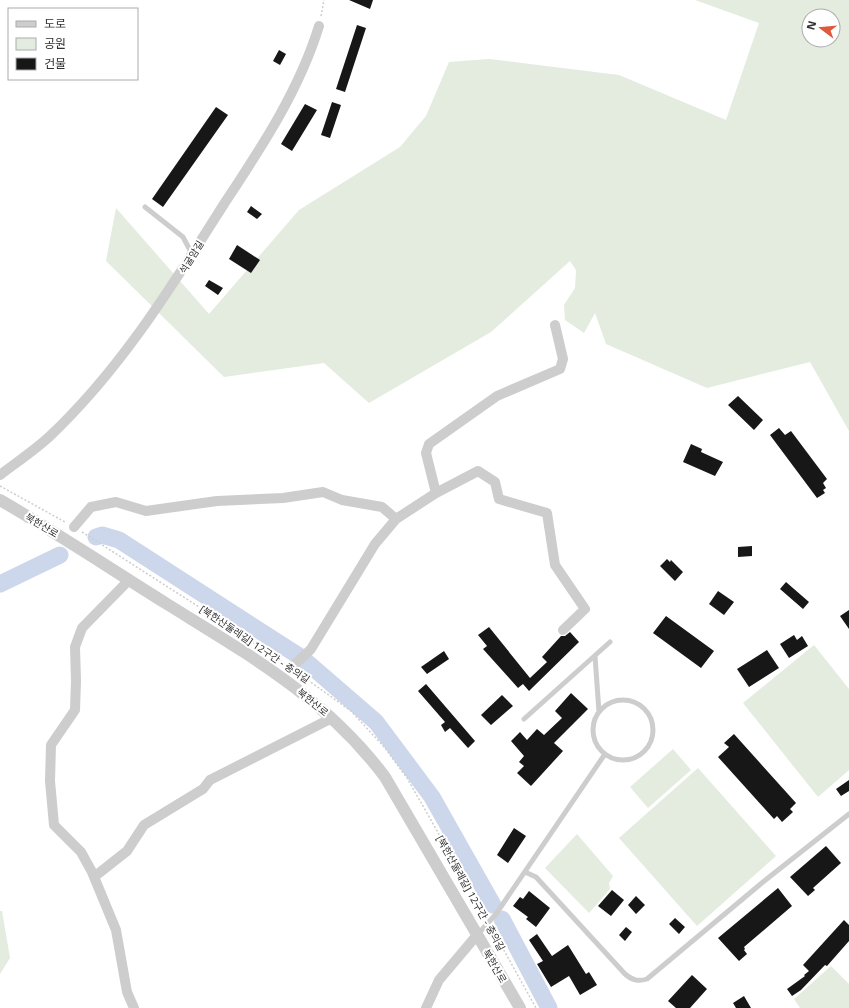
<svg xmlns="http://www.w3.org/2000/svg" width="849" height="1008" viewBox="0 0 849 1008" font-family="'Noto Sans','Noto Sans KR',sans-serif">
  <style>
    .green { fill: #e3ecdf; fill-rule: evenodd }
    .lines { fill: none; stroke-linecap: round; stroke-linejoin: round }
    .river { stroke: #ccd7eb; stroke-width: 17 }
    .building { fill: #171717 }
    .path { stroke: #cdcdcd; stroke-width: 1.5; stroke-dasharray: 2 2; stroke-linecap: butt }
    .service { stroke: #cdcdcd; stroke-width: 5 }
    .minor { stroke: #cdcdcd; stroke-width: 10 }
    .tertiary { stroke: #cdcdcd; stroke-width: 12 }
    .labels { text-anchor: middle; stroke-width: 4; stroke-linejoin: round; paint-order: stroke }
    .street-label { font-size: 10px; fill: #303030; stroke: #fff }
  </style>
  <rect width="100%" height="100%" fill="#fff"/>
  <!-- green -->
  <path class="green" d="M695,0h154v431l-39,-69 -103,26 -101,-44 -11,-31 -11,20 -19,-13 -1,-15 11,-17 1,-18 -6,-9 -79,71 -122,71 -45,-40 -100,14 -118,-116 10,-53 93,106 90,-104 101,-63 26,-31 23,-54 40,-3 130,16 107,45 33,-97zM809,16h24v24h-24z
    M814,645l35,44v81l-31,27 -75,-94z
    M673,749l18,21 -43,38 -18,-21z
    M698,768l78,88 -79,70 -78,-88z
    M577,834l36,42 -4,7 1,6 -21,24 -44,-45z
    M0,911h2l8,47 -10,16z
    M831,966l18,18v24h-49l-6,-9z"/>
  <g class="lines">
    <!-- river -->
    <path class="river" d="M96,537l6,-2 17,5 183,118 74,64 56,75 61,108
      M0,584l60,-29
      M502,919l47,89"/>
  </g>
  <!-- building -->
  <path class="building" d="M349,0h24l-3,9z
    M357,25l9,3 -21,64 -9,-3z
    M279,50l7,4 -6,11 -7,-4z
    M332,102l9,3 -11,33 -9,-3z
    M305,104l12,6 -25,41 -11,-7z
    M216,107l12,8 -65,92 -11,-8z
    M251,206l11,8 -5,5 -10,-7z
    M237,245l23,15 -9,13 -22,-14z
    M209,280l14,8 -5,7 -13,-9z
    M738,396l25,24 -9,10 -26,-25z
    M779,428l6,7 6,-4 36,48 -4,4 3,5 -3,2 2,3 -8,5 -47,-63z
    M691,444l11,5 -1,3 22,10 -8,14 -32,-14z
    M752,546v10l-14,1v-10z
    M667,559l3,3 1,-2 12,12 -8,9 -15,-15z
    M786,582l23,20 -6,7 -23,-20z
    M718,591l16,11 -10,13 -15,-11z
    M849,610v19l-9,-13z
    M666,616l48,35 -13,17 -48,-35z
    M489,627l41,51 17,-16 -5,-5 19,-21h4l5,-4 9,10 -50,49 -6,-7 -5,4 -35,-39 4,-3 -9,-11z
    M794,635l3,5 5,-4 6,10 -19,12 -9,-14z
    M767,650l12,18 -30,19 -12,-18z
    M444,651l5,8 -22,15 -6,-7z
    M426,684l49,57 -7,7 -18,-20 -5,4 -4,-7 4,-3 -27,-31z
    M571,693l17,16 -34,34 9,8 -32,35 -14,-13 7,-7 -5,-4 5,-6 -13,-15 9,-9 7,8 10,-11 7,6 18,-17 -7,-7z
    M502,695l11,11 -22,19 -10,-10z
    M734,734l62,69 -6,6 3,3 -11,10 -5,-6 -3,3 -56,-62 11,-10 -5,-4z
    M849,780v11l-8,5 -5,-7z
    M514,828l12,8 -18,27 -11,-8z
    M826,846l15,17 -28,25 2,2 -7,6 -18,-19z
    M778,888l14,18 -48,41 1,2 -1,1 3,4 -8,7 -21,-23z
    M612,890l12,10 -13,16 -13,-10z
    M529,891l21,17 -14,19 -10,-8 2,-2 -15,-11 7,-9 3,2z
    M636,896l9,9 -9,9 -8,-9z
    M675,918l10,9 -6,7 -10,-10z
    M844,920l5,5v16l-22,25 -2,-1 -24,25 -9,6 -5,-7 18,-13 -1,-1 5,-4 -6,-6z
    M626,927l6,5 -7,9 -6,-6z
    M537,934l15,22 16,-11 18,29 3,-2 8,13 -17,10 -11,-19 -18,11 -14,-23 6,-3 -14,-21z
    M692,975l15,14 -17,19h-14l-8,-7z
    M744,996l7,12h-15l-3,-5z"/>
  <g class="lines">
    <!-- path -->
    <path class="path" d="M321,16l3,-16
      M0,486l65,36
      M82,532l128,82 74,49
      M298,673l53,38 34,37 22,30 78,137
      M492,929l44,79"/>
    <!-- service -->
    <path class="service" d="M145,207l38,30 9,17
      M595,656l4,56
      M593 730a30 30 0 1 1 60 0a30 30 0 1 1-60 0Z
      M524,719l86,-77
      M525,872l11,5 89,97c7,6 13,8 22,5l116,-97 86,-68
      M478,934l18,-20 109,-160"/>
    <!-- minor -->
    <path class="minor" d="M0,475c17,-13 35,-25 50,-39 71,-67 122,-150 174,-232 37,-56 75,-113 95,-178
      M436,493l42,-22 17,11 4,17 48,14 8,52 30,44 -22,21
      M396,519l40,-26 -10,-40 3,-9 68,-48 63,-27 3,-10 -8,-34
      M74,527l17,-20 25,-5 30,9 71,-10 66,-3 40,-6 19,8 40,7 14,12 -21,25 -64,105 -20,19
      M129,580l-47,48 -7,19 1,34 -1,29 -24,35 -1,36 4,44 27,27 11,20 24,58 11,62 7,16
      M94,877l33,-26 17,-26 59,-36 7,-9 122,-62
      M426,1008l13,-28 38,-45"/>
    <!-- tertiary -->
    <path class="tertiary" d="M0,500c57,33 111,69 167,104 82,51 159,94 218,173l135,231"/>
  </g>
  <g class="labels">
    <!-- street labels -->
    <g class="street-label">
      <text transform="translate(191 257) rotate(-58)" y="4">석굴암길</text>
      <text transform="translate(42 525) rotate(31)" y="4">북한산로</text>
      <text transform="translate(255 644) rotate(34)" y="4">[북한산둘레길] 12구간 - 충의길</text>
      <text transform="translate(313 702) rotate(40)" y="4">북한산로</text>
      <text transform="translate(471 893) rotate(61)" y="4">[북한산둘레길] 12구간 - 충의길</text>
      <text transform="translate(495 966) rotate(60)" y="4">북한산로</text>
    </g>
  </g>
  <!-- legend -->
  <rect x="8" y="8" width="130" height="72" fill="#ffffff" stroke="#acacac"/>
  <rect x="16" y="21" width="20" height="6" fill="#cdcdcd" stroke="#acacac"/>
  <text x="44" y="28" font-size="12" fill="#303030">도로</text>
  <rect x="16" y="38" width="20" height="12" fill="#e3ecdf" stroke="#acacac"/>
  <text x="44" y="48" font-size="12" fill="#303030">공원</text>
  <rect x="16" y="58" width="20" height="12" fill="#171717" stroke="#acacac"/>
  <text x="44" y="68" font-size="12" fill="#303030">건물</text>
  <!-- north arrow -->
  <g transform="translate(821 28) rotate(286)"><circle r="19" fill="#ffffff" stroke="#acacac"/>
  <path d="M0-3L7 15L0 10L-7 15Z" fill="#dd5b3c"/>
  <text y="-6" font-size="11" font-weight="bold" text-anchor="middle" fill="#303030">N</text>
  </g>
</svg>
